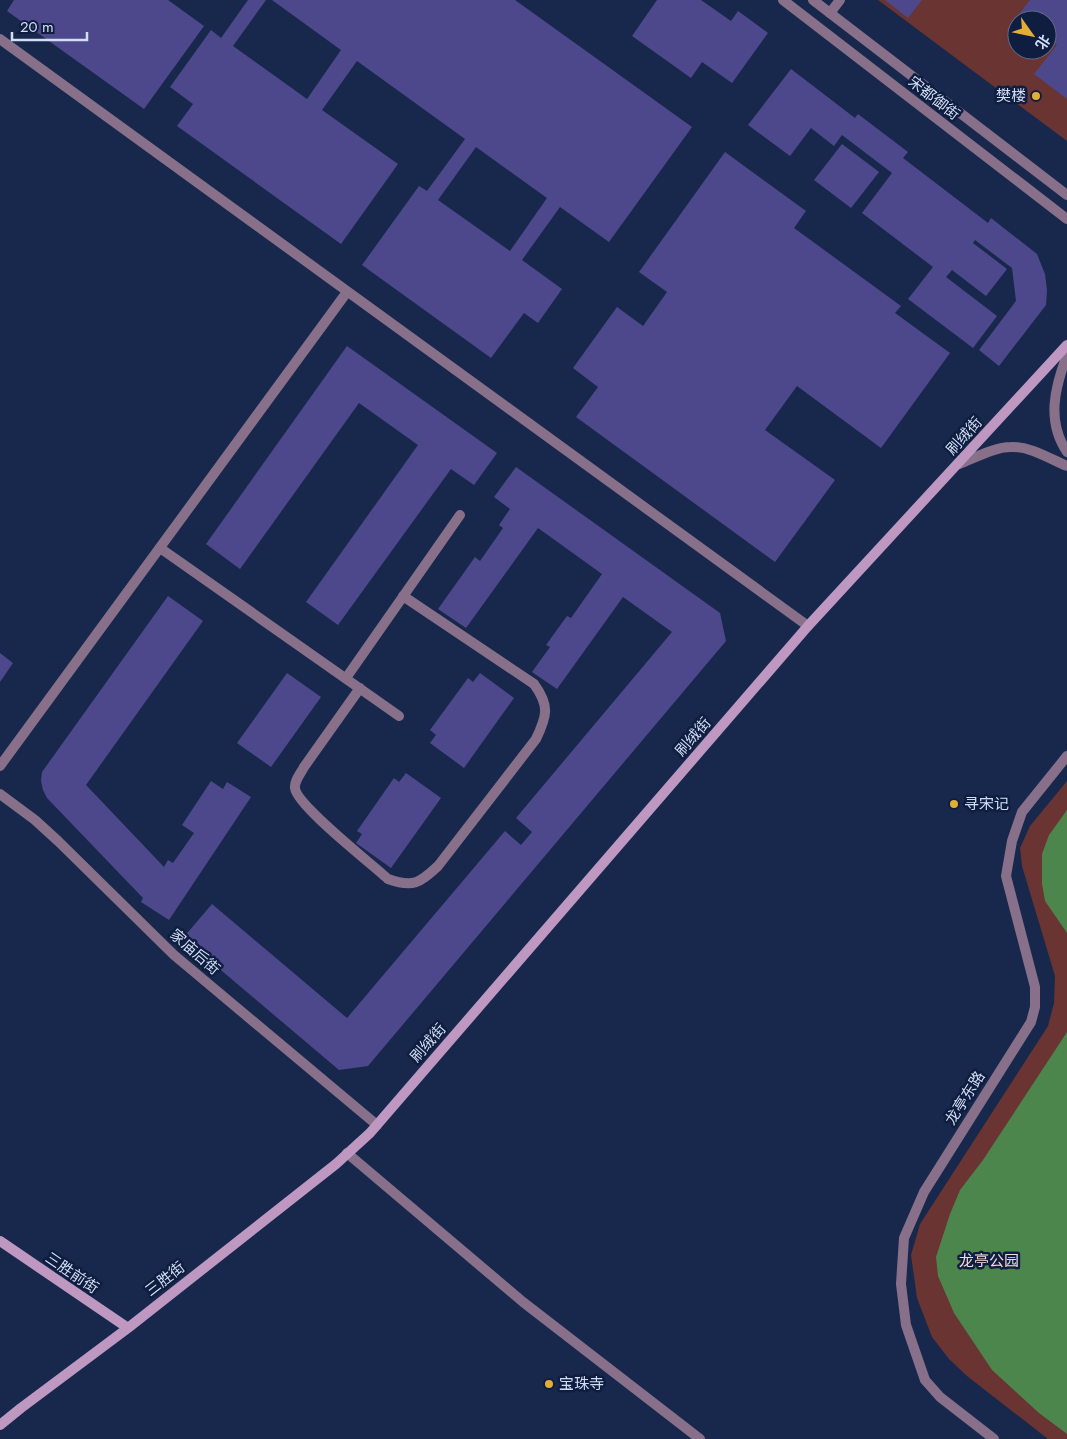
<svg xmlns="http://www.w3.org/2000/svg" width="1067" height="1439" viewBox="0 0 1067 1439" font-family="Jost,'Noto Sans SC',sans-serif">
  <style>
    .green { fill: #693431; fill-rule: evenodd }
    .water { fill: #4d864c }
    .building { fill: #4d488b; fill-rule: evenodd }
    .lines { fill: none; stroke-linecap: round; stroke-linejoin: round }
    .lane { stroke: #88708a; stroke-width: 10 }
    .street { stroke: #88708a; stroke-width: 10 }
    .secondary { stroke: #be98c1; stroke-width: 10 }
    .poi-dot { fill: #e3ae34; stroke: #0f1e40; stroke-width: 2 }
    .labels { text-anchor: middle; stroke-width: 5; stroke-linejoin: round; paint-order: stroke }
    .poi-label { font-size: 15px; fill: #d3def5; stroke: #0f1e40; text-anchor: start }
    .street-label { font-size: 15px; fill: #d3def5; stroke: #0f1e40 }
    .park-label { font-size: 15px; fill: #f4dbd9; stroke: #0f1e40 }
  </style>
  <rect width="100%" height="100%" fill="#18284c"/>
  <!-- green -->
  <path class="green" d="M878,0h189v141zM1017,20h30v30h-30z
    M1067,781v658h-19l-81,-63 -18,-17 -17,-22 -15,-39 -6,-43 9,-31 128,-198 6,-23 1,-27 -33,-110 -2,-18 10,-22z"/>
  <!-- water -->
  <path class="water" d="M1067,810v123l-22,-32 -3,-17v-30l7,-19z
    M1067,1032v402l-28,-21 -47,-43 -38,-57 -16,-37 -2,-19 14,-43 10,-24 23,-30z"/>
  <!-- building -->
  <path class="building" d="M14,0h154l36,26 -60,83 -137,-98z
    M248,0h18l-33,46 74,53 34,-49 -69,-50h243l177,127 -83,115 -49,-35 -38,53 40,29 -24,34 -14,-10 -33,45 -129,-93 57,-79 8,5 38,-52 -108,-78 -35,49 76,54 -57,80 -164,-118 16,-22 -23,-17 41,-57 10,8zM476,147l71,51 -37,53 -72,-51z
    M657,0h44l30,21 7,-10 30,22 -36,50 -30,-21 -11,16 -59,-42z
    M885,0h37l-14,18z
    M1030,0h37v99l-33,-25 23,-29 -9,-7 -1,2v-20h-30v18l-10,-8z
    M791,69l64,49 3,-4 50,38 -5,6 85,65 3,-5 46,36 8,20 2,16 -1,15 -47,61 -20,-16 37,-49 -4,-33 -37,-28 -2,3 34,26 -21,27 -34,-26 -6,7 51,39 -24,32 -65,-49 25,-32 -71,-54 30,-40 -50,-38 -8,11 -23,-18 -21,28 -42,-31z
    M842,144l37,28 -28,36 -37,-28z
    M725,152l81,59 -12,17 107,78 -6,7 55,40 -69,95 -84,-62 -32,44 70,50 -60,82 -199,-145 22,-30 -25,-19 44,-61 26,19 24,-34 -28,-20z
    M347,346l150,107 -23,32 -23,-16 -113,156 -32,-23 112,-157 -59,-42 -119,166 -34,-25z
    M516,467l204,146 6,28 -358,425 -29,4 -156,-132 29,-34 135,114 158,-187 16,14 11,-13 -16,-14 156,-186 -49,-35 -66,92 -25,-17 18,-25 -4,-2 21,-29 4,2 31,-44 -64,-46 -72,100 -28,-19 37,-52 5,4 23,-33 -4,-3 11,-16 -16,-12z
    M168,596l35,25 -117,164 78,82 4,-7 5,3 21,-30 -12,-8 29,-44 12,8 4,-7 24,15 -82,123 -28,-18 2,-4 -96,-100 -4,-8 -2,-9 1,-9z
    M0,653l13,10 -13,19z
    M287,673l34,24 -50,70 -34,-24z
    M480,673l34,25 -50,70 -34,-25 6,-8 -6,-5 38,-52 5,4z
    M406,773l35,25 -50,70 -35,-25 6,-9 -5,-3 37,-53 5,4z"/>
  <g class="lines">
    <!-- lane -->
    <path class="lane" d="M830,13l10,-13
      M160,548l239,168
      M346,678l114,-163
      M360,688l-56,79c-3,6 -10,14 -9,21 1,17 77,76 93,91 25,9 32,4 50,-13l98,-127c11,-23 14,-33 -2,-55l-131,-88"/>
    <!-- street -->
    <path class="street" d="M783,0l284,219
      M813,0l254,195
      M0,39l808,587
      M1067,355c-12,32 -21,66 0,97
      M959,464c16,-6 35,-17 52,-17 19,-1 39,12 56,19
      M0,766l347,-474
      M0,794l35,26 23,21 116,114 203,170
      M347,1153l176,149 177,137
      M994,1439l-54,-42 -15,-17 -19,-55 -5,-41 3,-46 20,-46 107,-170 4,-15v-20l-29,-111 6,-35 10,-29 45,-56"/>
    <!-- secondary -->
    <path class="secondary" d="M0,1241l128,87
      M0,1425l21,-17 107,-80 208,-164 34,-31 438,-507 259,-281"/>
  </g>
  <!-- markers -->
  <g class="poi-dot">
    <circle cx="1036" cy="96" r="5"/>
    <circle cx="954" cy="804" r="5"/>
    <circle cx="549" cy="1384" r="5"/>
  </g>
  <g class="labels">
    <!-- poi labels -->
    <g class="poi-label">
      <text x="1026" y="101" text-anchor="end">樊楼</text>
      <text x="964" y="809">寻宋记</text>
      <text x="559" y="1389">宝珠寺</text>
    </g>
    <!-- street labels -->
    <g class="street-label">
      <text transform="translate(934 98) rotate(38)" y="5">宋都御街</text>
      <text transform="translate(964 436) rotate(-48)" y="5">刷绒街</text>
      <text transform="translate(693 737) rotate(-49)" y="5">刷绒街</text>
      <text transform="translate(195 952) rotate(41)" y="5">家庙后街</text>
      <text transform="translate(428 1043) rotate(-49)" y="5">刷绒街</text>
      <text transform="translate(965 1098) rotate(-58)" y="5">龙亭东路</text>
      <text transform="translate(72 1273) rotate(34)" y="5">三胜前街</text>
      <text transform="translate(165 1279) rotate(-38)" y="5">三胜街</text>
    </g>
    <!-- park labels -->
    <g class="park-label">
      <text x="989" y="1266">龙亭公园</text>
    </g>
  </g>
  <!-- north arrow -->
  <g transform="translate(1032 35) rotate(123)"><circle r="24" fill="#0f1e40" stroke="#5d6b88"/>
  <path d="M0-4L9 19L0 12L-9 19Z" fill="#e3ae34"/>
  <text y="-8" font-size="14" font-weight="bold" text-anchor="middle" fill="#d3def5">北</text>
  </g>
  <!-- scale -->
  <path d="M12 32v8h75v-8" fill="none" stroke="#d3def5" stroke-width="2.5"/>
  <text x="20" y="32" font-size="15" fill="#d3def5" stroke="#0f1e40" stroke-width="4" paint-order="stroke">20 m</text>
</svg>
